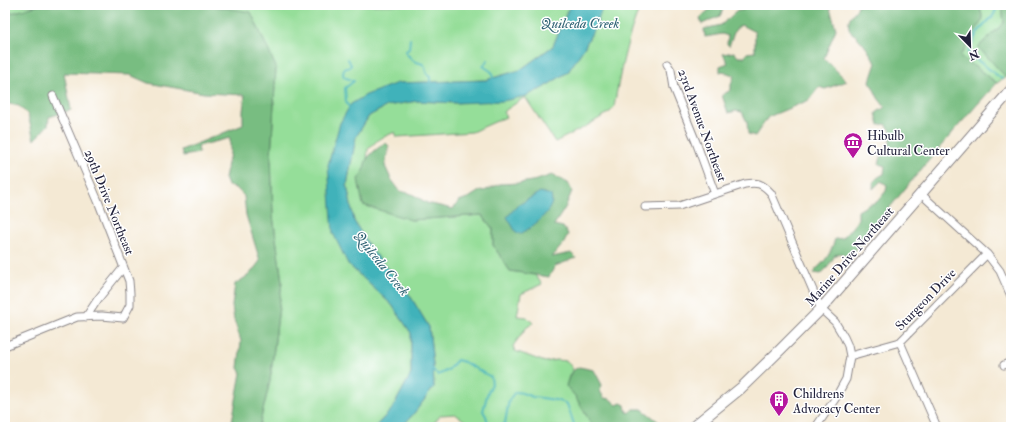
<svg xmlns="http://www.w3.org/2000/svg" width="1016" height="432" viewBox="0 0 1016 432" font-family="'IM FELL Double Pica',serif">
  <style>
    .green { fill: #95de99; stroke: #5c806a }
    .forest { fill: #78bd81; stroke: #4d705e }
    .water { fill: #41b2ba; stroke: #326a7a }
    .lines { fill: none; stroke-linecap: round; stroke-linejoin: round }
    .stream { stroke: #41b2ba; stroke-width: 2 }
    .street-casing { stroke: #8b8688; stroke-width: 9 }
    .secondary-casing { stroke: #8b8688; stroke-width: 12 }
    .street { stroke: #fff; stroke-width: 7 }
    .secondary { stroke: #fff; stroke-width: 10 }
    .labels { text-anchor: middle; stroke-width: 3; stroke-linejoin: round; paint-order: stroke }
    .street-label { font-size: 13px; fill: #22223b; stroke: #fff }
    .poi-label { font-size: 13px; fill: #22223b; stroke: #fff; text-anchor: start }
    .water-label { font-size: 14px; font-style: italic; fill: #306374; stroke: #fff }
  </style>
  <rect width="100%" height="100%" fill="#fff"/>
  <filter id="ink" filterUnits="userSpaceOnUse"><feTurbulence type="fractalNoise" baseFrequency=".025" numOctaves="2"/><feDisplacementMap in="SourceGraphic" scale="8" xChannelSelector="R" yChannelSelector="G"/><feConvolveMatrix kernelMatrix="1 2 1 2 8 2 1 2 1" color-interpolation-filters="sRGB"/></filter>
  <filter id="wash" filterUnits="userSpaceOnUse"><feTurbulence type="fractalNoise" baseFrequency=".012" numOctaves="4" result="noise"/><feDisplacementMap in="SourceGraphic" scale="16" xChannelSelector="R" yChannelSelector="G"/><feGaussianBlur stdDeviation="0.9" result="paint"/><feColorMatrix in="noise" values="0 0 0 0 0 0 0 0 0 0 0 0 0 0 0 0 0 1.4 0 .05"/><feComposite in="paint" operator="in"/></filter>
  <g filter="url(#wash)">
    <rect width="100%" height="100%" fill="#f4e9d4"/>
    <!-- green -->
    <path class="green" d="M5,5h34l-34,10z
      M206,5h364l-17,41 -33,24 -34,10 -89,3 -57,40 8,141 44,41 19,28v41l-19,35 -17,18h-116l11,-46 12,-99 -9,-66 -2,-59 5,-90z
      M603,5h38c-14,32 -21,68 -27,102l-4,5 -27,16 -28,14 -30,-45 -22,15 3,5 -34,15 -75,5 -2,-5 -16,7 -11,10 -1,10 -5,16 49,45 71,-5 11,14v16l17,26 25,4 7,9 -21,10 -4,22 10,1 6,6 -7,5 -13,18 2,5 30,11 11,-2 11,1 6,8 -4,7 -3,10 9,10 17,29v2h-120l-1,-2 -16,-11 -14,1 -11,12h-28l13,-15 19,-25 -1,-23 -4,-37 -20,-33 -39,-46 -16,-27 -7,-36 9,-48 13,-21 18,-10 30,-5 39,2 70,-7 17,-8 25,-16 16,-24 13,-25z
      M979,5h23l2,18 -26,24 28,30 -9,6 -37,-27 23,-37z"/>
    <!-- forest -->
    <path class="forest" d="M39,5h167l45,7 25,55 -5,90 2,59 9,66 -12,99 -11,46h-28l10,-54 -3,-5 3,-27 -7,-21 -2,-14 3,-22 14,-9 11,-14 -14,-46 -2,-19 -8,-8 -8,-2 -3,-8 5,-25v-15l-32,8 1,7 -16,3 -2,-6 62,-25v-14l2,-16 -41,-2 -56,-10 -18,-8 -66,-2 7,37 -22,7 -1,8 -14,15 -6,-25 -9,-9 -14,-3v-88z
      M709,5h16l-5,11 -18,8 -2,-6 11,-10z
      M741,5h88l7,24 -12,29 23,23 -22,8 -6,-2 -10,13 -41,17 -13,19 -7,-2 -1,-12 -5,-10 -6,-1 -8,2 -6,-18 9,-5v-6l3,-8 -6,-3 -8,-1v-6l8,-3 -5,-9 11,-2 4,5h6l3,-4 8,-1v-20l-14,-7 -6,5 -6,16 -2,-2 1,-8 -6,-2 -17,3 -1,-8 17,-4 16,-14 6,-1z
      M858,5h121l4,14 -23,37 37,27c-52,56 -100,115 -148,175l-8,-5 -6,2 -7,12 -7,7 -7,-1 1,-3c11,-9 16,-17 20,-31l8,-1 15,-18v-9l10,-6 9,-3 9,-11 1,-6 -6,-4 -8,8c0,-9 3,-11 11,-15l1,-8 -6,-2 3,-10 7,-2 2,-21 -5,-7 -7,1 -3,-12 9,-6 -7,-9 -8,-17 6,-18c-6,-9 -11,-19 -19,-26 -2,-3 -5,-3 -7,-6 -1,-3 -2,-7 -1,-10 1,-7 8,-9 9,-16z
      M1002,5h9v65l-5,7 -28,-30 26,-24z
      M386,143l3,3 -4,20 6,13 9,12 12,3 15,9 26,6 6,-8 11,-4 11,-7 3,1 16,-7 20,-1 17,-3 15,-5 16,8 4,8 -7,17 -11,17 9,2 5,7 -4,9 -12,14 19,-4 5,5 -21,8 -6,11 -39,-6 -17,-26v-16l-11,-14 -71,5 -48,-15 -5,-26c5,-5 6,-12 8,-18 4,-8 13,-14 20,-18z
      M579,367l15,3 8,15 -2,6 4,7 6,1 7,6 4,-2 4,2 1,5 2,3 6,-4h8l17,13 5,5h-30l-9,-3 -2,3h-31v-2l-17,-29 -9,-10c3,-9 4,-15 13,-19z"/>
    <!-- water -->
    <path class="water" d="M570,5h33l-6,18 -13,25 -16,24 -25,16 -17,8 -23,5 -47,2 -39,-2 -30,5 -18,10 -13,21 -9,48 7,36 16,27 39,46 20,33 4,37 1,23 -19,25 -13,15h-27l17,-18 19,-35v-41l-19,-28 -44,-41 -15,-31 -5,-68 12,-42 11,-19 15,-9 31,-12 89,-3 34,-10 33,-24z
      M540,192l11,3c0,2 1,4 1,6 -1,12 -22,28 -32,33l-4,-2 -9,-15 10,-11z"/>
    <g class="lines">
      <!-- stream -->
      <path class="stream" d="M992,5l4,5 -3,6 -16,17 -9,20 34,26
        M410,39l-1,10 -3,2v3c4,2 5,5 8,7 3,2 7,1 10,4 3,5 0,8 6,12v6
        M348,59l3,6 -1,2 -6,2 -1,5 1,3 10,4 -9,7 1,14 4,7
        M488,60l-5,6 9,6 1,8
        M433,369l1,2 4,4 10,-5 9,-10 7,2 27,15 1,7 -4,8 -5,19 3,5 3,11
        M500,427l5,-4 4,-23 6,-8c10,0 10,3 18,5 12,2 23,1 34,7l8,23"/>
    </g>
  </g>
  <g filter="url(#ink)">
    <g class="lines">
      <defs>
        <path id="street" d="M667,64l4,6 3,18 22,54 19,52
          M921,194l66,60 13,17 11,25
          M645,207l34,-1 66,-22c12,-2 17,-1 26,9l50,116 14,13 9,15 4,9 2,10 -4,23 -11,20 -19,28
          M86,317l12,-18 25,-31
          M900,342l37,85
          M5,346l72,-29 25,-1 21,2 7,-13v-12l-1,-12 -31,-80 -45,-105
          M850,356l50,-14 87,-88
          M1004,365l7,-3"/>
        <path id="secondary" d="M693,427l48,-39 39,-38 41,-41 190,-219"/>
      </defs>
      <!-- street casing -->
      <use href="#street" class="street-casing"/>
      <!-- secondary casing -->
      <use href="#secondary" class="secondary-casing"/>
      <!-- street -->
      <use href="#street" class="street"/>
      <!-- secondary -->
      <use href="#secondary" class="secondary"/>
    </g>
  </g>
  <!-- icons -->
  <defs>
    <symbol id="museum-pin" viewBox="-11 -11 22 30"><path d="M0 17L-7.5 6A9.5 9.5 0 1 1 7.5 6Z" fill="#b5179e" stroke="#fff"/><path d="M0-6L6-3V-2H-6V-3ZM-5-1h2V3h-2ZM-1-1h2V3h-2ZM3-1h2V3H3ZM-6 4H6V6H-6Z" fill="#fff"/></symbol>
    <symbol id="building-pin" viewBox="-11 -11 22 30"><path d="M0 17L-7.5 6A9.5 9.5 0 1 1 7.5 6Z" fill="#b5179e" stroke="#fff"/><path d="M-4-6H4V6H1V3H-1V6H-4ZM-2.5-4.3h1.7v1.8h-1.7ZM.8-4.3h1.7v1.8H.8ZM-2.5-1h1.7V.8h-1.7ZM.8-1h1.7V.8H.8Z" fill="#fff"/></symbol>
  </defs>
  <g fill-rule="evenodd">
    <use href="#museum-pin" x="842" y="131" width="22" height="30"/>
    <use href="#building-pin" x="768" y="389" width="22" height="30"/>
  </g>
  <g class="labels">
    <!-- street labels -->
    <g class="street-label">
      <text transform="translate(703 125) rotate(70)" y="5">23rd Avenue Northeast</text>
      <text transform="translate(110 202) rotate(68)" y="5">29th Drive Northeast</text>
      <text transform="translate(849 256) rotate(-49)" y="5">Marine Drive Northeast</text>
      <text transform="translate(925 299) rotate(-46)" y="5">Sturgeon Drive</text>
    </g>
    <!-- poi labels -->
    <g class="poi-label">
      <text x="867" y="140">Hibulb<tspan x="867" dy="15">Cultural Center</tspan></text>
      <text x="793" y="398">Childrens<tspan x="793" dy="15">Advocacy Center</tspan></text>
    </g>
    <!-- water labels -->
    <g class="water-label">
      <text x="580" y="28">Quilceda Creek</text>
      <text transform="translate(382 263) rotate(51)" y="5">Quilceda Creek</text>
    </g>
  </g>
  <!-- margin -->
  <rect width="1016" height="432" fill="none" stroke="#fff" stroke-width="20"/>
  <!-- north arrow -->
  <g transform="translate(970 46) rotate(157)" stroke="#ffffff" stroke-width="3" paint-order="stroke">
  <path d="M0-3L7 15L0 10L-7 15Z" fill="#22223b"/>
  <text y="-6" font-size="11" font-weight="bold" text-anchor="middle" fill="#22223b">N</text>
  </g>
</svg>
